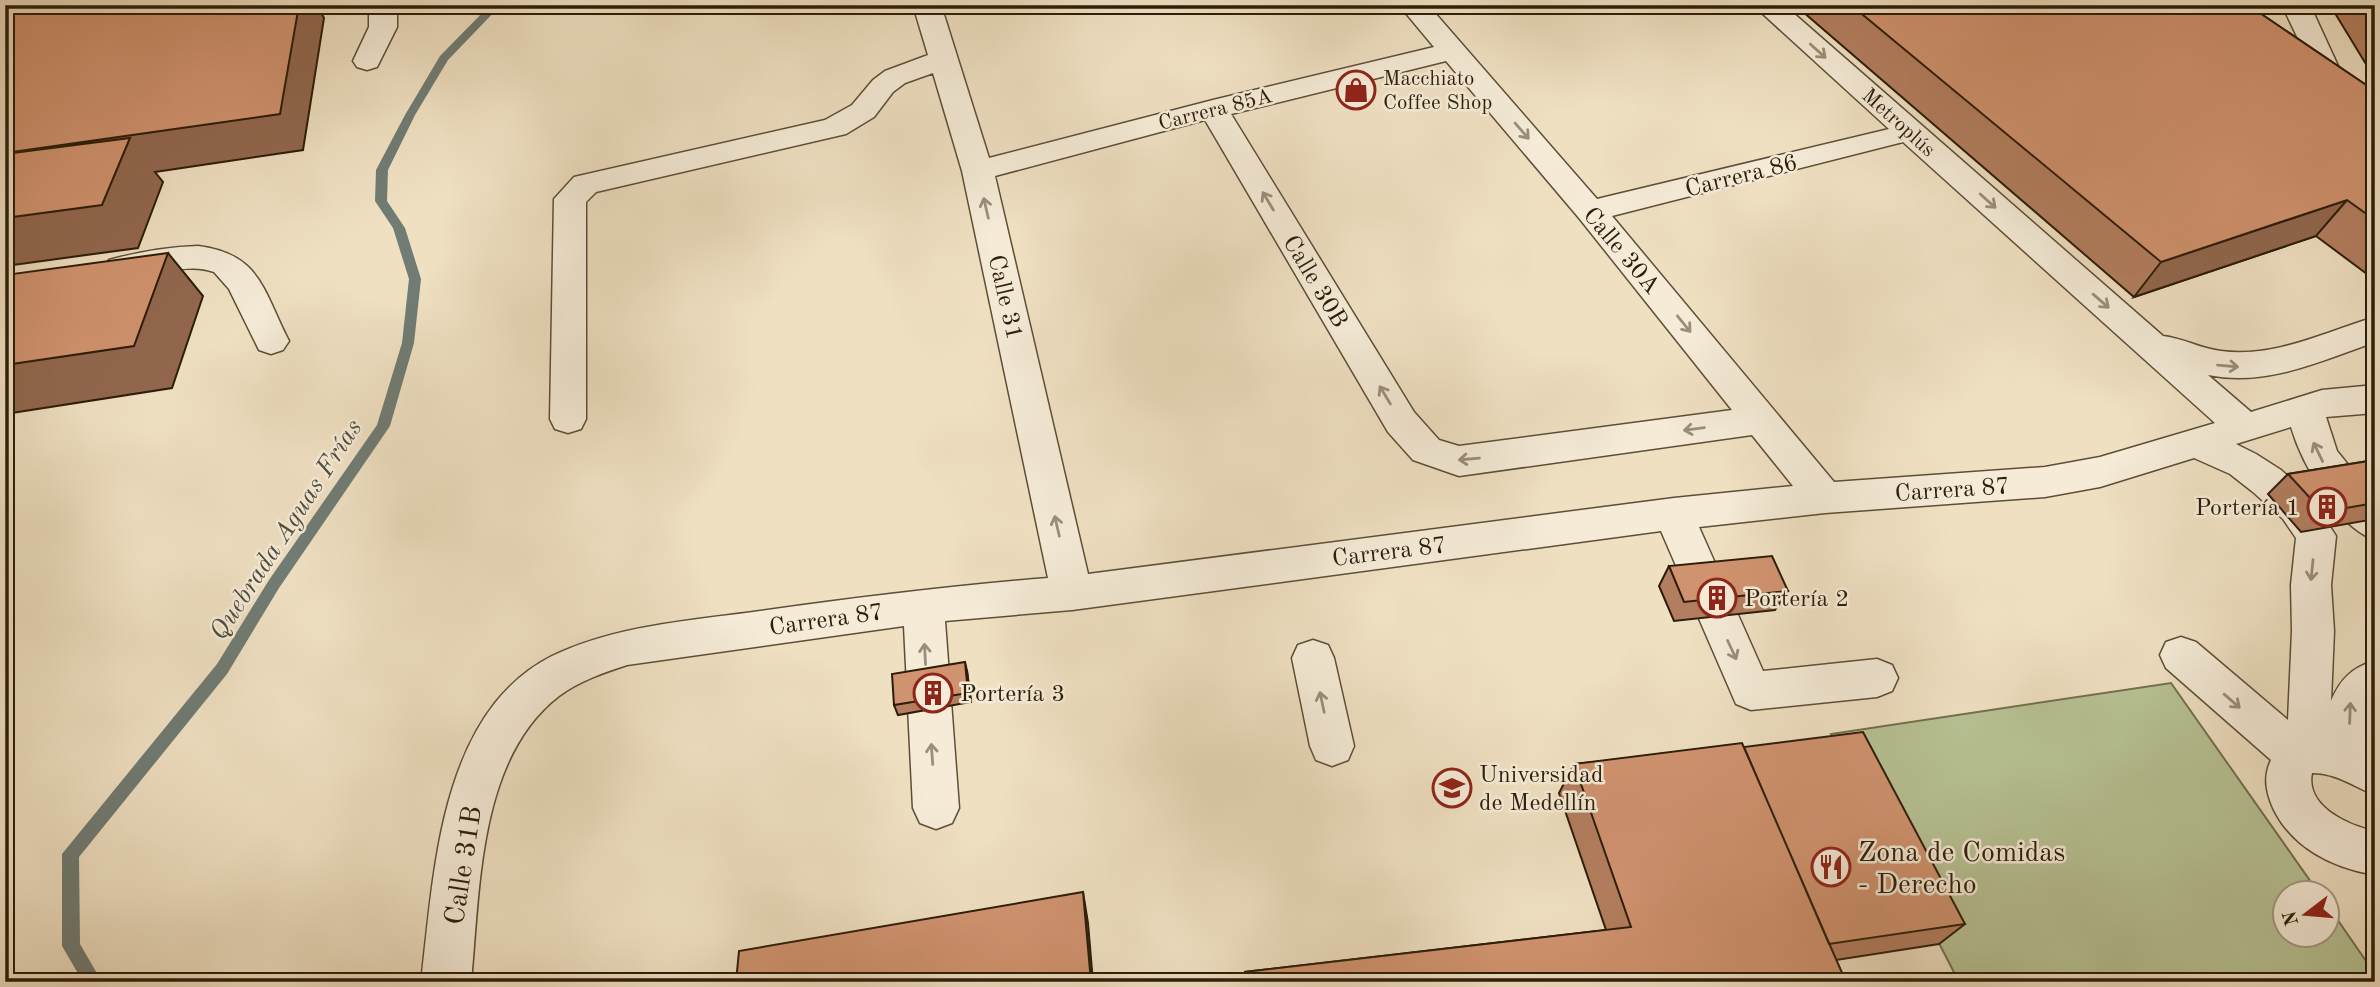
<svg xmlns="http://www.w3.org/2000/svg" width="2380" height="987" viewBox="0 0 2380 987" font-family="'Old Standard TT',serif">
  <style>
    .green { fill: #b7c294; stroke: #72704e; stroke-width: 2 }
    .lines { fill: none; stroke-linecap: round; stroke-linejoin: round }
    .stream { fill: #707c74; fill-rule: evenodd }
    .minor-casing { stroke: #5d4e37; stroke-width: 3 }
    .minor { fill: #f5ebd7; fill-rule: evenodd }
    .wall { fill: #b37e5f; stroke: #2c1d09; stroke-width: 2 }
    .shaded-wall { fill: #92674e; stroke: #2c1d09; stroke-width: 2 }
    .building { fill: #d0936f; stroke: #2c1d09; stroke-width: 2 }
    .oneway { stroke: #9b8e7a }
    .labels { text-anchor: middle; stroke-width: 5; stroke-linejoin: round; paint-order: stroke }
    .far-poi-label { font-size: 21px; fill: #2c1d09; stroke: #f5ebd7; text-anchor: start }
    .far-street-label { font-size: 21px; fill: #2c1d09; stroke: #f5ebd7 }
    .street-label { font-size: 24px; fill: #2c1d09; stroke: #f5ebd7 }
    .poi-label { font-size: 24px; fill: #2c1d09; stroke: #f5ebd7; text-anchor: start }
    .water-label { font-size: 26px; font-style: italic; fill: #4e4c3f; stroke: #f5ebd7 }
    .near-poi-label { font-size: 28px; fill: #2c1d09; stroke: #f5ebd7; text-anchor: start }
    .near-street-label { font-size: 28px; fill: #2c1d09; stroke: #f5ebd7 }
  </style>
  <rect width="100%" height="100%" fill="#efe0c2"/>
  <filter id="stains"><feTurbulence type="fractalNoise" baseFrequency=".00286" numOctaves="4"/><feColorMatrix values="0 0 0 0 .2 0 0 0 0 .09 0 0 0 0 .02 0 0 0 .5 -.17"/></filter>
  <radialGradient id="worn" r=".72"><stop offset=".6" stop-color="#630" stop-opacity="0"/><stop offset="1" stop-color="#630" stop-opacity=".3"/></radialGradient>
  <!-- green -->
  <path class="green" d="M2171,683l147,209h-32v42h42v-28l47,68v8h-416l-128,-248z"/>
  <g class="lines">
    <!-- stream -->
    <path class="stream" d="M490,5h11l-53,55 -33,55 -27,55 -1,31 18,27 16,51 -7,64 -24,83 -111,162 -52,86 -148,183 1,87 22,38h-19l-21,-36v-92l155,-190 52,-84 108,-155 25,-82 7,-64 -16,-51 -18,-27 1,-31 29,-55 35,-59z"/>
    <defs>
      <path id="minor" d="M369,5h28v22l-20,40 -10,3 -10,-3 -4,-6 16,-34z
        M913,5h28l48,153 224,-58 221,-53 -35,-42h29l169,194 292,-70 -136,-124h31l379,331c20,2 38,13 58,15 54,7 104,-19 154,-34v25c-54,19 -109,45 -167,33l43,37 71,-22 53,-5v28l-49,4 11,34 38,47v42c-38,-13 -73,-76 -84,-113l-55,17 20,10 25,16 30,27 25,39 -5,49 3,46 -3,70c10,-23 20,-32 44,-41 0,31 -5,58 -4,89l4,1v45c-22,-9 -39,-22 -63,-22 -7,33 36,53 63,58v44c-42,-7 -83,-27 -102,-67 -7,-16 -10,-31 -2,-48l-105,-92 -6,-13 6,-13 15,-5 15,5 92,78 4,-89 -1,-46 5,-47 -13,-19 -30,-27 -23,-18 -36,-16 -94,29 -55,10 -220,16 -126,14 64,144 114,-12 15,6 6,13 -6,13 -15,6 -126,13 -15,-6 -75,-173 -589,79 -127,11 14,187 -7,15 -16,6 -16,-6 -7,-15 -9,-182 -277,39c-24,8 -48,16 -68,31 -81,62 -79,194 -88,286h-50c11,-91 16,-205 74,-279 16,-20 35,-36 57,-47 63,-30 133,-35 201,-44 99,-14 197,-26 295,-34l-86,-407 -29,-98 -28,10 -12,9 -19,25 -28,17 -250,58 -10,10v217l-5,10 -13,4 -13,-4 -5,-10 4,-220 20,-22 251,-57 27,-15 21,-25 12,-9 43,-16zM1446,61l133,157 153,192 -273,36 -20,-6 -25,-28 -183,-298zM1205,120l183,312 25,28 46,16 293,-41 41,51 -119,12 -586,76 -93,-398zM1903,142l312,281 -115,34 -55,10 -211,15 -222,-266z
        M2282,5h28l34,74 31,24v24l-11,-3 -42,-35z
        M198,246c63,8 65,45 91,95l-6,9 -12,4 -12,-4 -30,-61 -15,-17c-35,-13 -71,14 -105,4l-5,-8 5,-8c29,-8 59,-13 89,-14z
        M1313,640l15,5 6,13 20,88 -6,14 -16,6 -16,-6 -6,-14 -18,-88 6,-13z"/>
    </defs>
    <!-- minor casing -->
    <use href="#minor" class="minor-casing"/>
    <!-- minor -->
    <use href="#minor" class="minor"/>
  </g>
  <!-- wall -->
  <path class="wall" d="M1795,5h453l127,86v189l-59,-44 -182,61z
    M2330,5h45v74z
    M2375,460v59l-74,13 -33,-38 20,-20z
    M1669,566l119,25 -13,19 -101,11 -15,-35z
    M967,671l4,31 -73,13 -4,-10z
    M1744,747l221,177 -26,20 -103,16 10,22h-602l1,-10 361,-42 -47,-137 15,-29z"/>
  <!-- shaded-wall -->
  <path class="shaded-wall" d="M299,5h18l7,13 -21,132 -148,22 8,10 -25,66 -133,18v-113z
    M2347,200l-31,36 -182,61 27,-35z
    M168,253l35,43 -31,92 -167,26v-49z
    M965,662l2,9 4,31 -3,-9z
    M1083,892l5,31 5,59h-2z"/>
  <!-- building -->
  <path class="building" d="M5,5h294l-19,109 -275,39z
    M1851,5h397l127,86v129l-28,-20 -186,62z
    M130,138l-28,67 -97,13v-64z
    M168,253l-34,93 -129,19v-90z
    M2375,460v43l-52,9 -35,-38z
    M1772,556l16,35 -104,11 -15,-36z
    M965,662l3,31 -74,12 -2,-31z
    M1863,732l102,192 -136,20 -85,-197z
    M1742,743l104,239h-600l-1,-10 386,-45 -57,-163z
    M1083,892l8,90h-355l3,-31z"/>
  <!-- one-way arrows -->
  <defs><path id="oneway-shaft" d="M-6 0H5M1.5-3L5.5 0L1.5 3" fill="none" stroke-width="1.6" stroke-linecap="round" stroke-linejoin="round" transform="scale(1.75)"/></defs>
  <g class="oneway">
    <use href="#oneway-shaft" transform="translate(1818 51) rotate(42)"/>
    <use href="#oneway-shaft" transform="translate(1522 131) rotate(49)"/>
    <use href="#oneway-shaft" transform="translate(1268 201) rotate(-121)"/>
    <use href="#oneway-shaft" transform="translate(1988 201) rotate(42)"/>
    <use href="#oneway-shaft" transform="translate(986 208) rotate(-103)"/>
    <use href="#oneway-shaft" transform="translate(2101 301) rotate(41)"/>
    <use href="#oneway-shaft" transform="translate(1684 324) rotate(51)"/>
    <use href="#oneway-shaft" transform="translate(2228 366) rotate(5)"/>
    <use href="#oneway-shaft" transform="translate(1385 395) rotate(-121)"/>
    <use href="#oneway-shaft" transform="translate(1694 429) rotate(172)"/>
    <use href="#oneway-shaft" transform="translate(2318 452) rotate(-116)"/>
    <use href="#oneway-shaft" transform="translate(1469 459) rotate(175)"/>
    <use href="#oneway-shaft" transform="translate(1057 526) rotate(-103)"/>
    <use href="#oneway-shaft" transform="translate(2312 570) rotate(96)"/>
    <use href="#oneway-shaft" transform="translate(1732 650) rotate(65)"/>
    <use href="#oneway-shaft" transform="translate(925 654) rotate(-93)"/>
    <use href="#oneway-shaft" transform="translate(2232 701) rotate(41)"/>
    <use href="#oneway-shaft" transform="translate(1322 702) rotate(-102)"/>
    <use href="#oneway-shaft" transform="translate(2350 713) rotate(-88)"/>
    <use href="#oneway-shaft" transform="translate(932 754) rotate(-94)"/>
  </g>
  <!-- icons -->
  <defs>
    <symbol id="shop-ring" viewBox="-11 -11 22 22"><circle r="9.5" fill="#f5ebd7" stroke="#8f2418" stroke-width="1.5"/><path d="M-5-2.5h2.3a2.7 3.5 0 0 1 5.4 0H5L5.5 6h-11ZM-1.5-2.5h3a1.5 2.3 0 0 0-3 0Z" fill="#8f2418"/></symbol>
    <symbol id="building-ring" viewBox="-11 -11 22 22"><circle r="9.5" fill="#f5ebd7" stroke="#8f2418" stroke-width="1.5"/><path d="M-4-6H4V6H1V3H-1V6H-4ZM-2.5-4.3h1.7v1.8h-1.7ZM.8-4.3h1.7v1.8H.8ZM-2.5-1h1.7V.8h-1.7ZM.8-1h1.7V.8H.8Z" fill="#8f2418"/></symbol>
    <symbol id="university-ring" viewBox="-11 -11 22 22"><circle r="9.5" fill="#f5ebd7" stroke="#8f2418" stroke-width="1.5"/><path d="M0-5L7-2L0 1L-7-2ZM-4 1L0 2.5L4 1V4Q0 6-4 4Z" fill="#8f2418"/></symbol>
    <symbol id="restaurant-ring" viewBox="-11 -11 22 22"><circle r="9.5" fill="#f5ebd7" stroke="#8f2418" stroke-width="1.5"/><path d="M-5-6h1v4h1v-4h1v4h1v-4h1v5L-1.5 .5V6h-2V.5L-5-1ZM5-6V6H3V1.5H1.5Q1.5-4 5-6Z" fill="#8f2418"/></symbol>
  </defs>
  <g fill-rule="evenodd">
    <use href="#shop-ring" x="1334" y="68" width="44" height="44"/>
    <use href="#building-ring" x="2305" y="485" width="44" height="44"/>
    <use href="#building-ring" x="1695" y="576" width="44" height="44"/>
    <use href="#building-ring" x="911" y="671" width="44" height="44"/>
    <use href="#university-ring" x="1430" y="766" width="44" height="44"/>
    <use href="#restaurant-ring" x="1809" y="845" width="44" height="44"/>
  </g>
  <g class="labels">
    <!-- far-poi labels -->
    <g class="far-poi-label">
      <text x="1383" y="85">Macchiato<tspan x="1383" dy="24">Coffee Shop</tspan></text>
    </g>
    <!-- far-street labels -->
    <g class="far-street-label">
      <text transform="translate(1215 109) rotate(-14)" y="7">Carrera 85A</text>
      <text transform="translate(1899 122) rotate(42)" y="7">Metroplús</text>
    </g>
    <!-- street labels -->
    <g class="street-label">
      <text transform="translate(1741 175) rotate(-14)" y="8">Carrera 86</text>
      <text transform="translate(1622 250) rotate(50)" y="8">Calle 30A</text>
      <text transform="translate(1316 281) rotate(59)" y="8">Calle 30B</text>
      <text transform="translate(1006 297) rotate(77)" y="8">Calle 31</text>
      <text transform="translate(1952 489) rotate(-4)" y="8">Carrera 87</text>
      <text transform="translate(1389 551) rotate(-7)" y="8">Carrera 87</text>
      <text transform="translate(826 619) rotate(-8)" y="8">Carrera 87</text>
    </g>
    <!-- poi labels -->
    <g class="poi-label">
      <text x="2300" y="515" text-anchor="end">Portería 1</text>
      <text x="1744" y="606">Portería 2</text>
      <text x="960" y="701">Portería 3</text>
      <text x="1479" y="782">Universidad<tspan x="1479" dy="28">de Medellín</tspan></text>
    </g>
    <!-- water labels -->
    <g class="water-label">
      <text transform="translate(285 529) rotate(-57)" y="9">Quebrada Aguas Frías</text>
    </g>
    <!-- near-poi labels -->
    <g class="near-poi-label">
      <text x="1858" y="861">Zona de Comidas<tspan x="1858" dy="32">- Derecho</tspan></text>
    </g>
    <!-- near-street labels -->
    <g class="near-street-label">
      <text transform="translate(462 865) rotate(-81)" y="10">Calle 31B</text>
    </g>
  </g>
  <!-- margin -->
  <rect width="2380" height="987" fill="none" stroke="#efe0c2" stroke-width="28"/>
  <rect x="7" y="7" width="2366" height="973" fill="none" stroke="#2c1d09" stroke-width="3.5"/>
  <rect x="14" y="14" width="2352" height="959" fill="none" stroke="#2c1d09" stroke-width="2"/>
  <!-- north arrow -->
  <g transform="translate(2306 914) rotate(254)"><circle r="33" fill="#f5ebd7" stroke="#a59985" stroke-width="2"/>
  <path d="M0-5L12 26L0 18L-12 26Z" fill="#8f2418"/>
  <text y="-10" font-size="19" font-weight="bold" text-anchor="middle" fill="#2c1d09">N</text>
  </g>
  <rect width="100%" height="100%" filter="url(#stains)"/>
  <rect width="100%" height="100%" fill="url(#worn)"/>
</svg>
